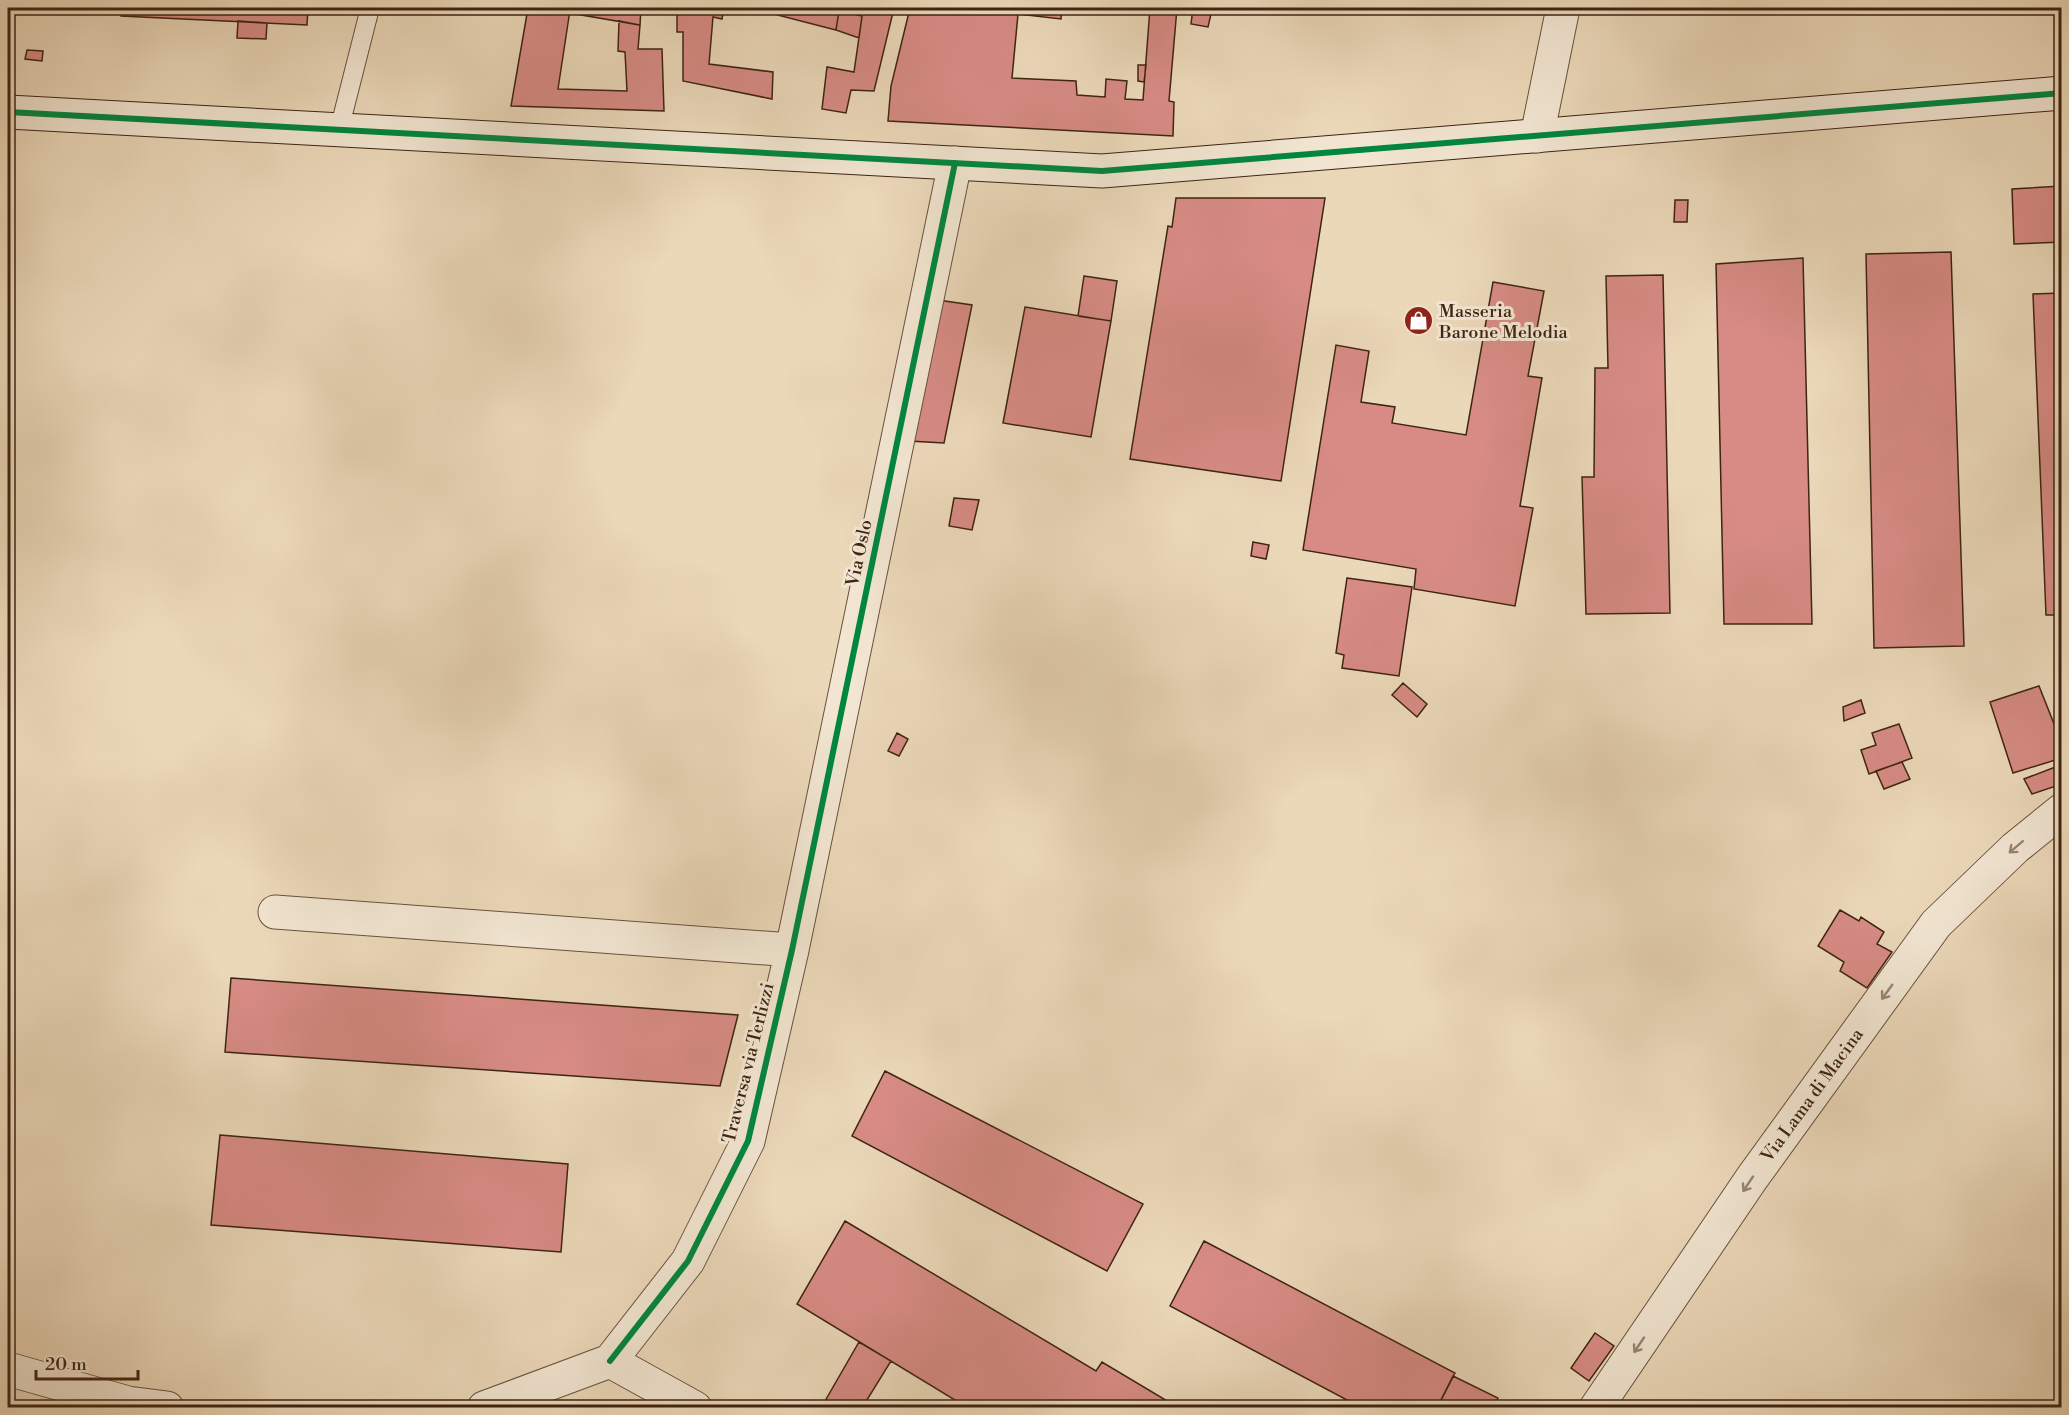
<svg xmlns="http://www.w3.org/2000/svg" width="2069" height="1415" viewBox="0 0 2069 1415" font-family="'Libre Bodoni',serif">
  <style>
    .building { fill: #d78b84; stroke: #3e2412; stroke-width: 1.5 }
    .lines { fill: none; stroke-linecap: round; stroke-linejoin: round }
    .lane-casing { stroke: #69513c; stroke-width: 20 }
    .street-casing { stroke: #69513c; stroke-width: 35 }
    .secondary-casing { stroke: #3e2412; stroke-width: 35 }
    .lane { stroke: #f2e6d2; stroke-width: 18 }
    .street { stroke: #f2e6d2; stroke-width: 33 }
    .secondary { stroke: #f2e6d2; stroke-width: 33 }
    .cycleway-casing { stroke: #f2e6d2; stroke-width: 10 }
    .cycleway { stroke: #00873e; stroke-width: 6 }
    .oneway { stroke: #988572 }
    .labels { text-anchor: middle; stroke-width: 6; stroke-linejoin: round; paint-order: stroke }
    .poi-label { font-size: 18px; fill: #3e2412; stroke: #f2e6d2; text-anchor: start }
    .street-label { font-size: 18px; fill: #3e2412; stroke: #f2e6d2 }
  </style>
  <rect width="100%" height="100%" fill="#ebd8b9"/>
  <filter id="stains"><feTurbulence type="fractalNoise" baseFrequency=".00333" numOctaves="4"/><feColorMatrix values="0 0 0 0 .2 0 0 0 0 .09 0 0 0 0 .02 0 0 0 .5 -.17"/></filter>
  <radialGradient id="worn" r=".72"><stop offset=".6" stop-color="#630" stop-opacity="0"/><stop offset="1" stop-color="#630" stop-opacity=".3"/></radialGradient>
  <!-- building -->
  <path class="building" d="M121,8h187l-1,17 -186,-9z
    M528,8h29l13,2 -12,79 69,2 -2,-39 -7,-1 1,-30 21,4 -2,24h24l2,62 -153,-5z
    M557,8h84l-1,17 -70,-12v-3z
    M677,8h47l-2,11 -9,-2 -4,47 64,8 -1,27 -89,-18v-49h-6z
    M755,8h139l-20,83 -23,-1 -5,23 -24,-4 5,-42 27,5 8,-56 -23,-5 -3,19 -82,-21z
    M910,8h152l-1,11 -43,-5 -6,64 64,3 1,14 28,2 1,-18 21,2 -2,18 18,1 7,-92h27l-8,93 5,1 -1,34 -285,-15 3,-35z
    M1193,8l19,2 -4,17 -17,-3z
    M839,11l23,5 -3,22 -23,-8z
    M238,21l29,2 -1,16 -29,-1z
    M27,50l16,1 -1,10 -17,-2z
    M1138,65h8l-2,17 -6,-1z
    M2062,186v56l-48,2 -2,-55z
    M1176,198h149l-44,283 -151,-22 38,-233 4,1z
    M1675,200h13l-1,22h-13z
    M1951,252l13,394 -90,2 -8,-394z
    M1803,258l9,366h-88l-8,-360z
    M1663,275l7,338 -84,1 -4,-137h12l1,-109h13l-2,-92z
    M1084,276l33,5 -6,40 -33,-5z
    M1493,282l51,9 -16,85 14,2 -22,128 13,2 -18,98 -101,-17 2,-20 -113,-19 33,-205 33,6 -8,51 34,5 -3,16 74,12z
    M2062,293v322h-16l-13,-321z
    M938,300l34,5 -28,138 -35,-2z
    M1025,307l86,14 -20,116 -88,-14z
    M954,498l25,2 -7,30 -23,-4z
    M1253,542l16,3 -3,14 -15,-3z
    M1347,578l65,9 -13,89 -57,-8 2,-13 -8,-2z
    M1403,683l24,21 -10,13 -25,-22z
    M2039,686l23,58v14l-49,15 -23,-71z
    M1861,700l4,13 -21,8 -1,-14z
    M1899,724l13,34 -43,16 -8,-24 15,-5 -4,-12z
    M897,733l11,6 -9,17 -11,-5z
    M1902,762l8,17 -26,10 -8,-18z
    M2058,766l4,9v9l-30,10 -8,-15z
    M1840,910l19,11 2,-4 23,15 -7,12 15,8 -25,36 -27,-17 4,-9 -26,-16z
    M231,978l507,37 -18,71 -495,-34z
    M885,1071l258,133 -36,67 -255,-135z
    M220,1135l348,29 -7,88 -350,-27z
    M845,1221l251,150 6,-9 77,46h-211l-171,-104z
    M1204,1241l251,132 -18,35h-75l-192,-102z
    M1595,1333l19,13 -25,35 -18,-13z
    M859,1342l32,19 -29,47h-41z
    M1453,1376l45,22 -5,10h-37l-15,-8z"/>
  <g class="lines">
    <defs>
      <path id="lane" d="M339,130l31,-122"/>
      <path id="street" d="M1537,136l26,-128
        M275,912l517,38
        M610,1361l78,-100 60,-120 44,-191 163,-787
        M8,1369l120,34 39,5
        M484,1408l126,-47 85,47
        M1596,1408l156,-230 184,-254 79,-76 47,-38"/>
      <path id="secondary" d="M8,112l1094,59 960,-78"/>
    </defs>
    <!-- lane casing -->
    <use href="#lane" class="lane-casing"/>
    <!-- street casing -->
    <use href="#street" class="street-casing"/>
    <!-- secondary casing -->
    <use href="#secondary" class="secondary-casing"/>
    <!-- lane -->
    <use href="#lane" class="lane"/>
    <!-- street -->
    <use href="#street" class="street"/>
    <!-- secondary -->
    <use href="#secondary" class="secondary"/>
    <defs>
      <path id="cycleway" d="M8,112l1094,59 960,-78
        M610,1361l78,-100 60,-120 44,-191 163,-787"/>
    </defs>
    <!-- cycleway casing -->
    <use href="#cycleway" class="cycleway-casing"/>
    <!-- cycleway -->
    <use href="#cycleway" class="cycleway"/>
  </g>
  <!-- one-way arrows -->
  <defs><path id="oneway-shaft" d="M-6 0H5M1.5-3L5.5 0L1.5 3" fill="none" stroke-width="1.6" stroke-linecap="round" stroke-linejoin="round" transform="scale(1.5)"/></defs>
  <g class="oneway">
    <use href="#oneway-shaft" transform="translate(2016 847) rotate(139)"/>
    <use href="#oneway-shaft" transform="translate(1887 992) rotate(126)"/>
    <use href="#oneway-shaft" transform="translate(1748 1184) rotate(124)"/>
    <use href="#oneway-shaft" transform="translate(1639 1345) rotate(124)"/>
  </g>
  <!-- icons -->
  <defs>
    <symbol id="shop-disc" viewBox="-11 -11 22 22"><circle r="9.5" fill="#8f2418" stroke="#f2e6d2"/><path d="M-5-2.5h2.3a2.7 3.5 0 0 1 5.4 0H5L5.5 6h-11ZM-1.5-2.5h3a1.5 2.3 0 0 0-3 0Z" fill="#fff"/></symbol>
  </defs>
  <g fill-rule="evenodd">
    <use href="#shop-disc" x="1402" y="304" width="33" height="33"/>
  </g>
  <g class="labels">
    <!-- poi labels -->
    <g class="poi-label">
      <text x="1439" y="317">Masseria<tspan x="1439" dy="21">Barone Melodia</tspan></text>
    </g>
    <!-- street labels -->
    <g class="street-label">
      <text transform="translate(859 553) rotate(-78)" y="6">Via Oslo</text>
      <text transform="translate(748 1063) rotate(-76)" y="6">Traversa via Terlizzi</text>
      <text transform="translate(1812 1095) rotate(-54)" y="6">Via Lama di Macina</text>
    </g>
  </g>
  <!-- margin -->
  <rect width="2069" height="1415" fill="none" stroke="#ebd8b9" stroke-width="30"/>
  <rect x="9" y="9" width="2051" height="1397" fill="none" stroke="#3e2412" stroke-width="3"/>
  <rect x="15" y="15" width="2039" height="1385" fill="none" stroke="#3e2412" stroke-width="1.5"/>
  <!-- scale -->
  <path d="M36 1370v9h102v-9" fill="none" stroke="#3e2412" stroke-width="3"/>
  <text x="45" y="1370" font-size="18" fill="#3e2412" stroke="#f2e6d2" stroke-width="4.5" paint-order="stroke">20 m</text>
  <rect width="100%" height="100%" filter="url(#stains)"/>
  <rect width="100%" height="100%" fill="url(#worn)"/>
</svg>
